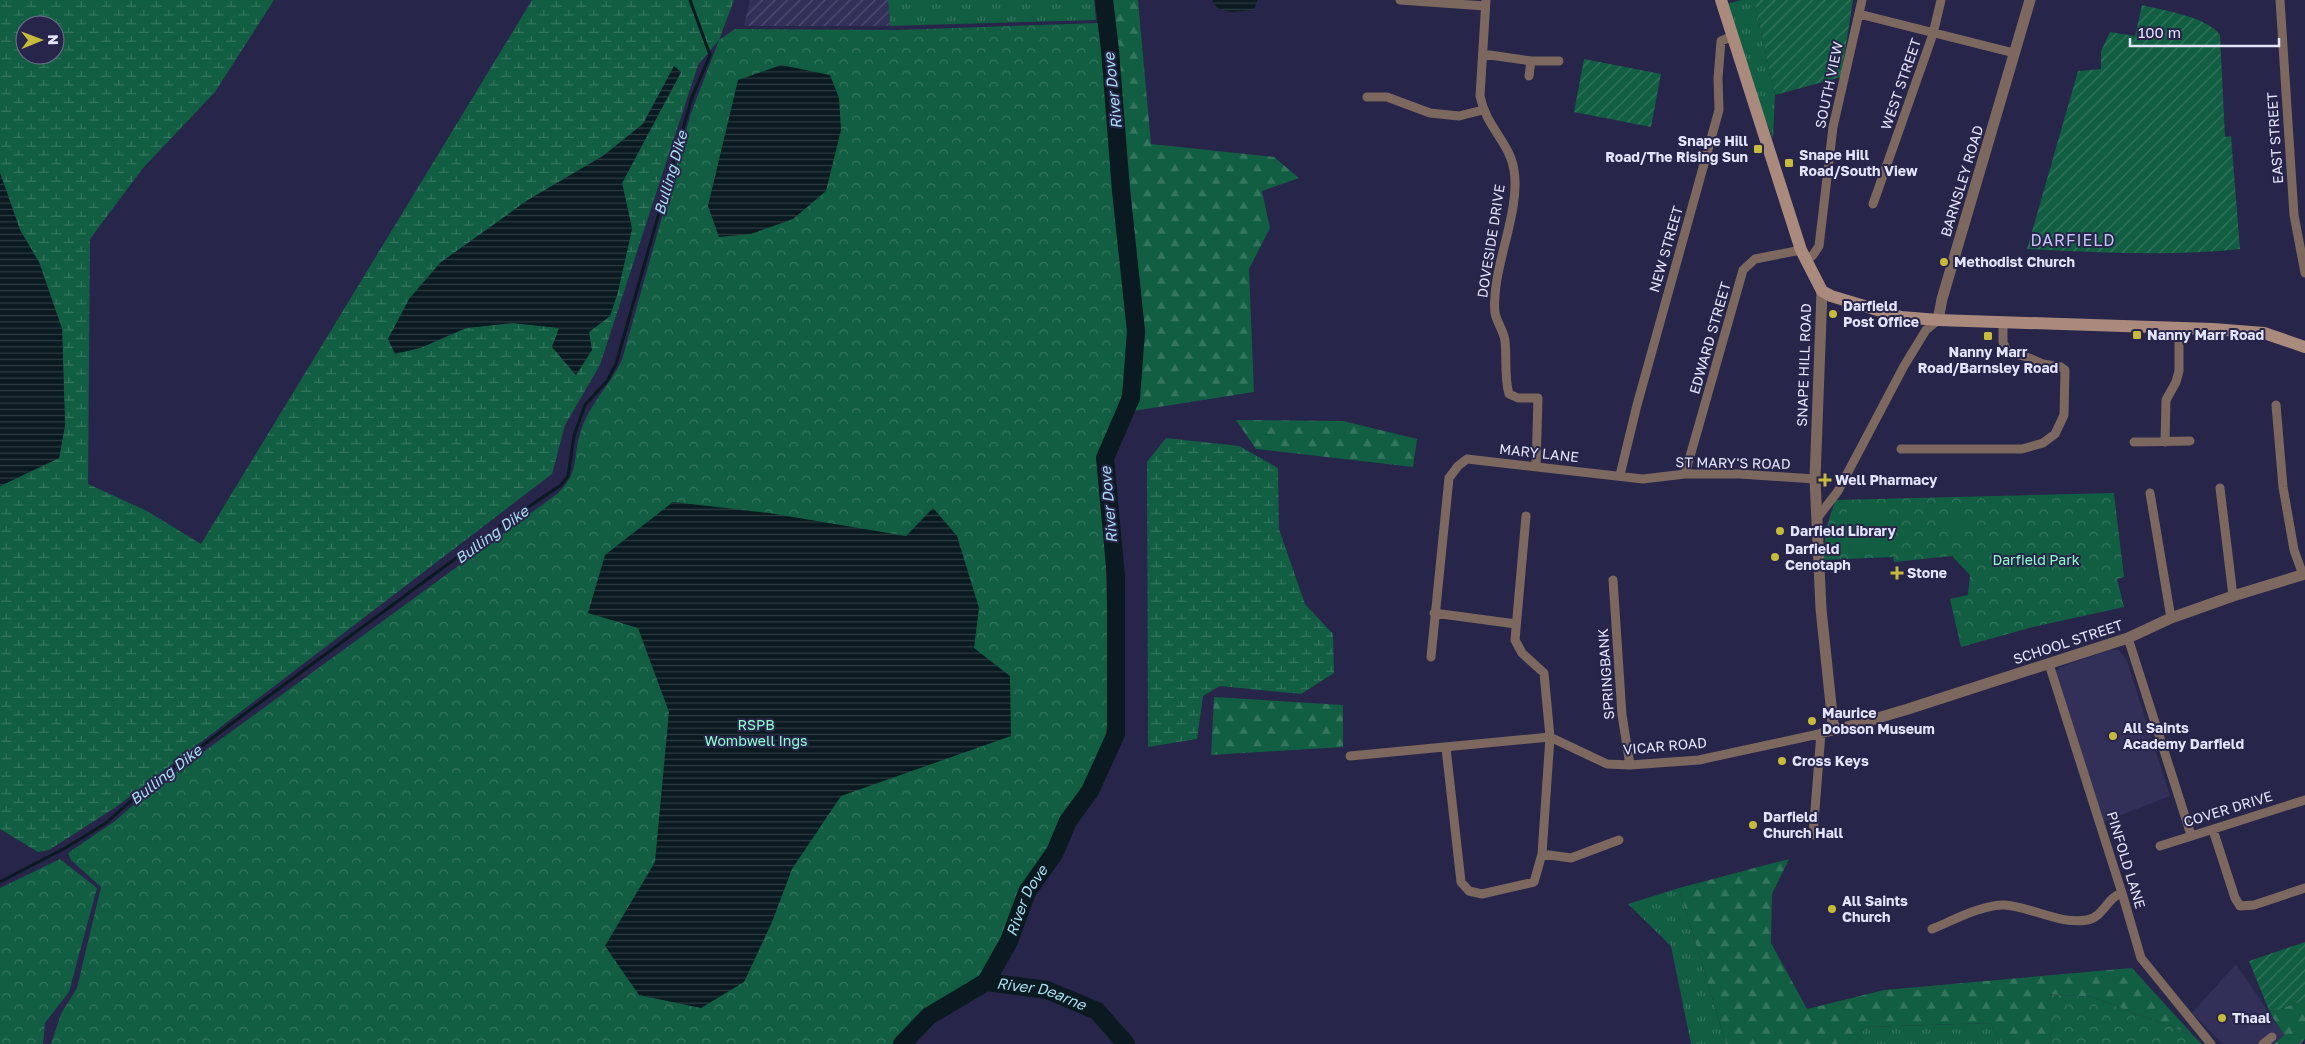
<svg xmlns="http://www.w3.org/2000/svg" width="2305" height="1044" viewBox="0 0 2305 1044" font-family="'Golos Text',sans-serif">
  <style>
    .built { fill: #323059 }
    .industrial { fill: url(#industrial-furrows) }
    .grass { fill: url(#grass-tufts) }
    .forest { fill: url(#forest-firs) }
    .wetland { fill: url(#wetland-marsh); fill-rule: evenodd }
    .park { fill: url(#park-crowns) }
    .garden { fill: url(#garden-furrows) }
    .pitch { fill: #115e42 }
    .water { fill: url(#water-rules) }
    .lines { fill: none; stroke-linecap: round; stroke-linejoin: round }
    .stream { stroke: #0a1a20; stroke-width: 3 }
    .river { stroke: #0a1a20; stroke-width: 18 }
    .minor { stroke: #7c685f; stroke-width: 9 }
    .tertiary { stroke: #7c685f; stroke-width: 11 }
    .secondary { stroke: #aa8a7d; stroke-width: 12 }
    .poi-dot { fill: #c8bb3b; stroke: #272549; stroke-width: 2 }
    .labels { text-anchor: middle; stroke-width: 4; stroke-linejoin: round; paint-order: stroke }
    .street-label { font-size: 14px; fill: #e3e4fc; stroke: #272549 }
    .poi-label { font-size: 14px; font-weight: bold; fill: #e3e4fc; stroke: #272549; text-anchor: start }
    .park-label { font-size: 14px; fill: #8ffecc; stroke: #272549 }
    .water-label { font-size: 15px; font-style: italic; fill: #a8def2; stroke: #272549 }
    .quarter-label { font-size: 16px; letter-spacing: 1px; fill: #c3c5f3; stroke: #272549 }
  </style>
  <defs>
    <pattern id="industrial-furrows" width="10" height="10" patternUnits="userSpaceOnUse" patternTransform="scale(1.25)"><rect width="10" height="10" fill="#323059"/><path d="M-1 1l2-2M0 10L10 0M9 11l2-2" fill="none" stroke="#504e72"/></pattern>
    <pattern id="grass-tufts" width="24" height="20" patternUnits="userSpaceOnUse" patternTransform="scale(1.25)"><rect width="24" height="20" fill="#115e42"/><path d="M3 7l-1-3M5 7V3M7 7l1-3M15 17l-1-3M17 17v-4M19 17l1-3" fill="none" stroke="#34755e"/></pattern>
    <pattern id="forest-firs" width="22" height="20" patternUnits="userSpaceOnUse" patternTransform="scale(1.25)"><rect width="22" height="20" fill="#115e42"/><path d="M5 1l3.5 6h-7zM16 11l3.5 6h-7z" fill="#34755e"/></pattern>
    <pattern id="wetland-marsh" width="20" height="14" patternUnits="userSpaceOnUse" patternTransform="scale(1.25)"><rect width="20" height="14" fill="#115e42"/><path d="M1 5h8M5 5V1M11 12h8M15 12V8" fill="none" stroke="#34755e"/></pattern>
    <pattern id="park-crowns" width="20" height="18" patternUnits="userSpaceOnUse" patternTransform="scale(1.25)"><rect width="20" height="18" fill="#115e42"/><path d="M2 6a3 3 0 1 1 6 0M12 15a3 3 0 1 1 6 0" fill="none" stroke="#34755e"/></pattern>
    <pattern id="garden-furrows" width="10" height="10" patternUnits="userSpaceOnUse" patternTransform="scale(1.25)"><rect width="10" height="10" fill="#115e42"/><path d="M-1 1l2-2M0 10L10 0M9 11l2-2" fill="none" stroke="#34755e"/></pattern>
    <pattern id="water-rules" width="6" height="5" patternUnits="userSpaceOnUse" patternTransform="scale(1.25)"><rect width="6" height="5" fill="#0a1a20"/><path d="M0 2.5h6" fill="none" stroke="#2e3b41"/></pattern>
  </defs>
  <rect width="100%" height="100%" fill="#272549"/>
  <!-- built -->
  <path class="built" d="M2112,649l7,1 8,11 43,135 -67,26 -47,-151 5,-4z
    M2236,964l48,71 -10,9h-51l-31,-31z"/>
  <!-- industrial -->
  <path class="industrial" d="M750,0h138l2,26h-146z"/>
  <!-- grass -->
  <path class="grass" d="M888,0h206l2,20 -206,6z
    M1741,0h13l21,95 -2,44 -23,-59 -23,-76z
    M1679,888l47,156h-35l-20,-98 -43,-42z
    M1990,1023l12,21h-147l10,-17z"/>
  <!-- forest -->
  <path class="forest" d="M1111,0h27l13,144 123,13 25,21 -37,13 8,37 -21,41 5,123 -121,19 12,-76z
    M1236,420l107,1 74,18 -4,28 -157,-18z
    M1214,697l129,8v42l-132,8z
    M1789,859l-17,35 -1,49 36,66 77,-19 248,-22 61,67 -101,-38 -45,-3 7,33 -5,12v5h-47l-12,-21 -125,4 -10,17h-129l-47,-156z
    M2305,1000v39l-5,5h-26l10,-9 -14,-22z"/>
  <!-- wetland -->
  <path class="wetland" d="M0,0h274l-59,92 -72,76 -53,71 -2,245 59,27 54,33 331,-544h202l-15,40 -21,25 -98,300 -35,60 -13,49 -436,333 -67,43 -11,2 -38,-23v-343l59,-28 6,-33 -3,-96 -23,-67 -19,-32 -20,-57zM25,25h30v30h-30zM674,67l7,5 -59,111 10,46 -22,87 -21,16 2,18 -15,25 -24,-28 8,-19 -47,-5 -47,5 -46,20 20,-85 88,-63 75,-44 40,-32z
    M1166,438l73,8 39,22 1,61 26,75 28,30 1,39 -33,21 -81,-8 -17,10 -6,43 -49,8 -1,-285z"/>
  <!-- park -->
  <path class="park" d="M1098,23l5,29 26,298 -7,45 -24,63 7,81 5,168 -6,38 -14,32 -19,29 -16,33 -28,45 -24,54 -22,39 -58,37 -30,30h-842l10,-30 16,-26 24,-101 -30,-27 -3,-7 47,-32 32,-28 410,-299c23,-22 15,-33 23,-60 8,-29 29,-47 42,-74l69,-247 28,-73 16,-11 162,1z
    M2114,493l10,84 -7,2 7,28 -91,20 -72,20 -11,-48 18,-4 2,-20 -18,-19 -58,6 -1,-5 -70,3c2,-23 4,-40 13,-60z
    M60,859l37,29 -28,104 -24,31 -2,21h-43v-156z
    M2046,994l46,3 101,38 9,9h-153v-5l5,-12z"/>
  <!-- garden -->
  <path class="garden" d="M1754,0h99l-12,77 -66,18z
    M2142,5c22,6 64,11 78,30l5,102 6,-1 9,113c-71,8 -142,3 -213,0l51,-178 23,-2v-18l9,-19 25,4z
    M1584,59l77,15 -10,53 -77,-15z
    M2305,942v58l-35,13 -21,-52z"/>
  <!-- pitch -->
  <path class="pitch" d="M1888,504l2,47 -41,2 -2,-47z
    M1951,511h14v30h-14z"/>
  <!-- water -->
  <path class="water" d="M1212,0h45l-3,10 -24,2 -13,-4z
    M781,65l49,10 9,23 2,32 -15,61 -33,28 -42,15 -32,3 -11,-31 30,-126z
    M674,66l7,6 -59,111 10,46 -14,63 -8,24 -21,16 3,18 -16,25 -24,-28 7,-19 -46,-5 -47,5 -46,20 -25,6 -7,-15 21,-40 31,-36 88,-63 75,-44 40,-32z
    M0,173l20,57 19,32 23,67 3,96 -6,33 -59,28z
    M673,502l96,11 137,23 27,-28 24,28 22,72 -5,40 36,28 1,60 -170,60 -49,73 -20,53 -28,60 -43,26 -62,-13 -34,-49 50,-84 14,-150 -31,-84 -50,-15 17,-58z"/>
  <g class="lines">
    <!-- stream -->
    <path class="stream" d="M0,882l67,-35 39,-24 35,-31 102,-77 254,-187 64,-43 7,-9 6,-40 11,-31 22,-24 9,-17 76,-267 18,-42 -20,-55"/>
    <!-- river -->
    <g class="river">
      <path id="s1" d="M986,982l23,-41 18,-49 28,-40 13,-31 22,-30 26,-57v-157l-11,-119 26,-60 5,-67 -15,-140 -11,-141 -6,-50"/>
      <path id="s2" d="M902,1044l27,-28 57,-34 61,8 50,21 29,33"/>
    </g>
    <!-- minor -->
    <path class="minor" d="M1400,0l85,6
      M1486,0l-6,96c6,31 30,47 34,74 6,34 -14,82 -18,116 -1,8 -2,19 -1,27 2,10 9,18 10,28 2,18 -1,36 4,53l9,4h20l-2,69
      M2280,0l14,215 11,58
      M1859,14l155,39
      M1483,54l48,7h28
      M1529,76l2,-15
      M1367,97h20l43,16 29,3 24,-6
      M1873,204l60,-170 8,-34
      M1806,261l7,-6 6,-9 14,-119 29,-127
      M2276,405l7,82 11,63 9,25
      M2134,442l56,-1
      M2165,442l1,-42 10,-18 3,-11v-42
      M1901,449h121l21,-6 12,-9 9,-19 1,-45 -4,-3 -18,-3 -16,-7 -20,-5 -4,-10v-20
      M1685,474l58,-204 12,-11 46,-9
      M1620,475l17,-70 82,-295 -1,-32 3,-37 12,-5
      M2220,488l13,108
      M2150,493l21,125
      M1818,517l20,-26 66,-125 22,-36 12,-10
      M1613,580l9,135 8,50
      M1434,613l82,11
      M2128,638l63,197
      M1431,657l18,-179 9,-12 9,-7 176,20 42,-5h55l75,5
      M2049,664l73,229 19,65 70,86
      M1446,748l15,134 8,9 13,3 52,-12 8,-28 8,-117 -6,-64 -22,-20 -7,-13 11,-124
      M1350,756l200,-19 57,27 23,1 69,-5 138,-30
      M2213,830l22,68 5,8 14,-1 51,-17
      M1813,835l8,-102
      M2160,846l145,-46
      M1542,854l29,4 48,-18
      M1932,929c20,-8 51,-25 73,-24 27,2 55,20 82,15 17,-3 20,-23 35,-27
      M2263,1044l9,-7"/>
    <!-- tertiary -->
    <path class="tertiary" d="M1822,291l-7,188 6,130 12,115 4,6 71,-21 220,-71 43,-20 62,-22 72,-22
      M1938,320l4,-21 88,-299"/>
    <!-- secondary -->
    <path class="secondary" d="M1721,0l80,250 21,41 9,5 70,21 37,3 275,9 51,4 41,14"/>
  </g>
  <!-- markers -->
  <g class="poi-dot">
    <rect x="1753" y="144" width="10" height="10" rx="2.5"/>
    <rect x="1784" y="158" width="10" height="10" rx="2.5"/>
    <circle cx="1944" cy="262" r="5"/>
    <circle cx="1833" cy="314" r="5"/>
    <rect x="2132" y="330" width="10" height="10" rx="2.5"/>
    <rect x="1983" y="331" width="10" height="10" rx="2.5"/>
    <path d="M1822.5 472.5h5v5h5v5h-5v5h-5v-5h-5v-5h5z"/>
    <circle cx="1780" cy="531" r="5"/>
    <circle cx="1775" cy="557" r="5"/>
    <path d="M1894.5 565.5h5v5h5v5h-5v5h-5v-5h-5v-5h5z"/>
    <circle cx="1812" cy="721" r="5"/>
    <circle cx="2113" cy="736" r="5"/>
    <circle cx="1782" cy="761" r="5"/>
    <circle cx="1753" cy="825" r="5"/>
    <circle cx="1832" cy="909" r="5"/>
    <circle cx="2222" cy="1018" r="5"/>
  </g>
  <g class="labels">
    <!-- street labels -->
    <g class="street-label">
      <text transform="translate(1901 84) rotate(-71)" y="5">WEST STREET</text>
      <text transform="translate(1829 85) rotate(-78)" y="5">SOUTH VIEW</text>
      <text transform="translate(2275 138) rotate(-94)" y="5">EAST STREET</text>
      <text transform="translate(1962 181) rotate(-73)" y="5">BARNSLEY ROAD</text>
      <text transform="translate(1491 241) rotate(-81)" y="5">DOVESIDE DRIVE</text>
      <text transform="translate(1666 249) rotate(-74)" y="5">NEW STREET</text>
      <text transform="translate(1710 338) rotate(-74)" y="5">EDWARD STREET</text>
      <text transform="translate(1804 365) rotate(-88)" y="5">SNAPE HILL ROAD</text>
      <text transform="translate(1539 453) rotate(6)" y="5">MARY LANE</text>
      <text transform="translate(1733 463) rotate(1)" y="5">ST MARY'S ROAD</text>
      <text transform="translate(2068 642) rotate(-18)" y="5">SCHOOL STREET</text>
      <text transform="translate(1606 674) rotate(-94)" y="5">SPRINGBANK</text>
      <text transform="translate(1665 746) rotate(-5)" y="5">VICAR ROAD</text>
      <text transform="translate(2228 809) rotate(-17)" y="5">COVER DRIVE</text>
      <text transform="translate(2126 860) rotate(73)" y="5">PINFOLD LANE</text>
    </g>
    <!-- poi labels -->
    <g class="poi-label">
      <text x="1748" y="146" text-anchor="end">Snape Hill<tspan x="1748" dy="16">Road/The Rising Sun</tspan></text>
      <text x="1799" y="160">Snape Hill<tspan x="1799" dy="16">Road/South View</tspan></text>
      <text x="1954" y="267">Methodist Church</text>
      <text x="1843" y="311">Darfield<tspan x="1843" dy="16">Post Office</tspan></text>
      <text x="2147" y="340">Nanny Marr Road</text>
      <text x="1988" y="357" text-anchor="middle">Nanny Marr<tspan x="1988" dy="16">Road/Barnsley Road</tspan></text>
      <text x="1835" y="485">Well Pharmacy</text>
      <text x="1790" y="536">Darfield Library</text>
      <text x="1785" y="554">Darfield<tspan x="1785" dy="16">Cenotaph</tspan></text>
      <text x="1907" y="578">Stone</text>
      <text x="1822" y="718">Maurice<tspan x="1822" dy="16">Dobson Museum</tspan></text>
      <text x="2123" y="733">All Saints<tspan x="2123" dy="16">Academy Darfield</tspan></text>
      <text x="1792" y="766">Cross Keys</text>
      <text x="1763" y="822">Darfield<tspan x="1763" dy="16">Church Hall</tspan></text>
      <text x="1842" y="906">All Saints<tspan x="1842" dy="16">Church</tspan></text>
      <text x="2232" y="1023">Thaal</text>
    </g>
    <!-- park labels -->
    <g class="park-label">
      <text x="2036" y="565">Darfield Park</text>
      <text x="756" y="730">RSPB<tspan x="756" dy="16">Wombwell Ings</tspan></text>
    </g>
    <!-- water labels -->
    <g class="water-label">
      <text transform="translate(1113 91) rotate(-96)" y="5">River Dove</text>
      <text transform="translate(671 173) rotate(-74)" y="5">Bulling Dike</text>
      <text transform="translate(1109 505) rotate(-95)" y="5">River Dove</text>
      <text transform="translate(492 535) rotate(-36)" y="5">Bulling Dike</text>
      <text transform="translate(166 775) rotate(-38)" y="5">Bulling Dike</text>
      <text dy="5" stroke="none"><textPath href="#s1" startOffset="91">River Dove</textPath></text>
      <text dy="5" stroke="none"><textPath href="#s2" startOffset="162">River Dearne</textPath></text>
    </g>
    <!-- quarter labels -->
    <g class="quarter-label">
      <text x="2073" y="246">DARFIELD</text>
    </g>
  </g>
  <!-- north arrow -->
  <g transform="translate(40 40) rotate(89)"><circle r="24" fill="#272549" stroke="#727191"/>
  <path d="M0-4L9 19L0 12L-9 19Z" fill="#c8bb3b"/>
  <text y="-8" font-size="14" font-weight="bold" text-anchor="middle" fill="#e3e4fc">N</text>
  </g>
  <!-- scale -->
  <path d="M2130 38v8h149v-8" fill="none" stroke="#e3e4fc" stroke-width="2.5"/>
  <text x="2138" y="38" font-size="15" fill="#e3e4fc" stroke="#272549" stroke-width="4" paint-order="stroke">100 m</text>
</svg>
